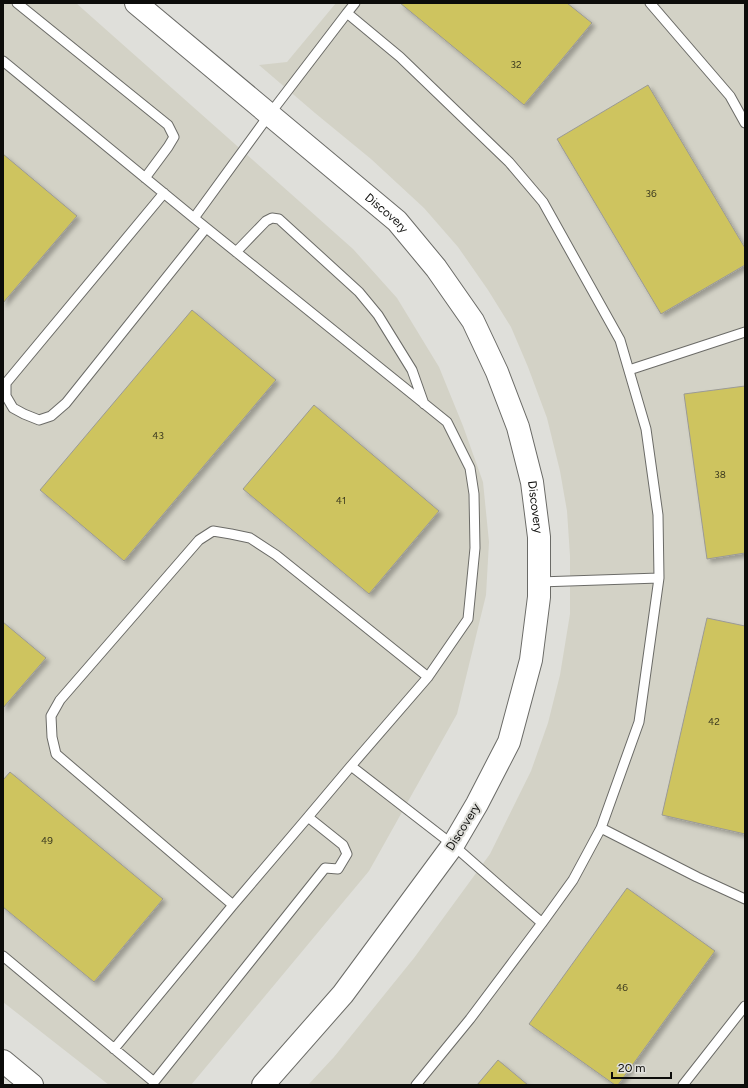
<svg xmlns="http://www.w3.org/2000/svg" width="748" height="1088" viewBox="0 0 748 1088" font-family="Figtree,sans-serif">
  <style>
    .built { fill: #d3d2c6 }
    .building { fill: #cec45f; stroke: #9b9a96; filter: url(#shadow) }
    .lines { fill: none; stroke-linecap: round; stroke-linejoin: round }
    .lane-casing { stroke: #6b6b67; stroke-width: 11 }
    .secondary-casing { stroke: #6b6b67; stroke-width: 24 }
    .primary-casing { stroke: #6b6b67; stroke-width: 24 }
    .lane { stroke: #fff; stroke-width: 9 }
    .secondary { stroke: #fff; stroke-width: 22 }
    .primary { stroke: #fff; stroke-width: 22 }
    .labels { text-anchor: middle; stroke-width: 4; stroke-linejoin: round; paint-order: stroke }
    .number-label { font-size: 10px; fill: #3c3a1f }
    .street-label { font-size: 12px; fill: #0c0c0a; stroke: #dfdfda }
  </style>
  <defs>
    <filter id="shadow"><feDropShadow dx="3.5" dy="3.5" stdDeviation="2" flood-color="#0004"/></filter>
  </defs>
  <rect width="100%" height="100%" fill="#dfdfda"/>
  <!-- built -->
  <path class="built" d="M3,3h73l277,246 44,49 42,69 24,59 20,56 6,60 -3,53 -29,119 -88,157 -178,214h-82l-106,-83z
    M336,3h409v1082h-437l26,-28 80,-99 76,-104 41,-83 17,-48 12,-48 10,-61v-58l-3,-45 -7,-40 -13,-53 -19,-51 -17,-40 -23,-37 -30,-43 -34,-39 -53,-49 -56,-46 -56,-48 28,-3z"/>
  <!-- building -->
  <path class="building" d="M400,3h167l25,20 -68,82z
    M648,85l97,163v17l-84,49 -104,-175z
    M3,154l74,62 -74,87z
    M192,310l84,70 -152,181 -84,-71z
    M745,386v167l-38,6 -23,-165z
    M314,405l125,106 -70,83 -126,-105z
    M707,618l38,8v208l-83,-19z
    M3,622l43,36 -43,50z
    M10,772l153,127 -69,83 -91,-75v-127z
    M627,888l88,63 -97,134h-3l-86,-61z
    M498,1060l30,25h-51z"/>
  <g class="lines">
    <defs>
      <path id="lane" d="M17,3l151,122 6,12 -6,10 -23,31
        M650,3l80,93 15,27
        M347,13l8,-10
        M3,61l191,157 75,-103 78,-102 53,44 109,105 34,40 77,138 26,89 12,86 1,63
        M164,193l-158,190v13l7,12 11,6 15,6 12,-4 15,-13 140,-175
        M194,218l253,204 23,46 4,26 1,54 -7,71 -40,58 -77,89 102,79 89,78 31,-43 28,-52 38,-106 20,-144 -120,4
        M236,252l30,-31 6,-3 7,1 80,73 19,23 34,55 12,34
        M629,370l116,-38
        M601,828l96,49 48,22
        M233,905l-177,-151 -4,-17 -1,-21 9,-16 139,-160 14,-9 18,3 19,4 26,17 152,122
        M3,956l151,126 171,-214 13,1 9,-15 -4,-9 -35,-28 43,-51
        M114,1049l119,-144 75,-88
        M416,1085l54,-66 72,-96
        M683,1085l62,-79"/>
      <g id="secondary">
        <path id="s1" d="M136,3l261,218 39,47 37,53 24,51 21,55 14,55 7,55v60l-8,63 -22,82 -32,62 -24,41 -110,149 -80,91"/>
      </g>
      <path id="primary" d="M3,1061l29,24"/>
    </defs>
    <!-- lane casing -->
    <use href="#lane" class="lane-casing"/>
    <!-- secondary casing -->
    <use href="#secondary" class="secondary-casing"/>
    <!-- primary casing -->
    <use href="#primary" class="primary-casing"/>
    <!-- lane -->
    <use href="#lane" class="lane"/>
    <!-- secondary -->
    <use href="#secondary" class="secondary"/>
    <!-- primary -->
    <use href="#primary" class="primary"/>
  </g>
  <g class="labels">
    <!-- number labels -->
    <g class="number-label">
      <text x="516" y="68">32</text>
      <text x="651" y="197">36</text>
      <text x="158" y="439">43</text>
      <text x="720" y="478">38</text>
      <text x="341" y="504">41</text>
      <text x="714" y="725">42</text>
      <text x="47" y="844">49</text>
      <text x="622" y="991">46</text>
    </g>
    <!-- street labels -->
    <g class="street-label">
      <text dy="4" stroke="none"><textPath href="#s1" startOffset="327">Discovery</textPath></text>
      <text dy="4" stroke="none"><textPath href="#s1" startOffset="663">Discovery</textPath></text>
      <text transform="translate(463 827) rotate(-58)" y="4">Discovery</text>
    </g>
  </g>
  <!-- border -->
  <rect width="748" height="1088" fill="none" stroke="#0c0c0a" stroke-width="8"/>
  <!-- scale -->
  <path d="M612 1072v6h59v-6" fill="none" stroke="#0c0c0a" stroke-width="2"/>
  <text x="618" y="1072" font-size="12" fill="#0c0c0a" stroke="#dfdfda" stroke-width="3" paint-order="stroke">20 m</text>
</svg>
